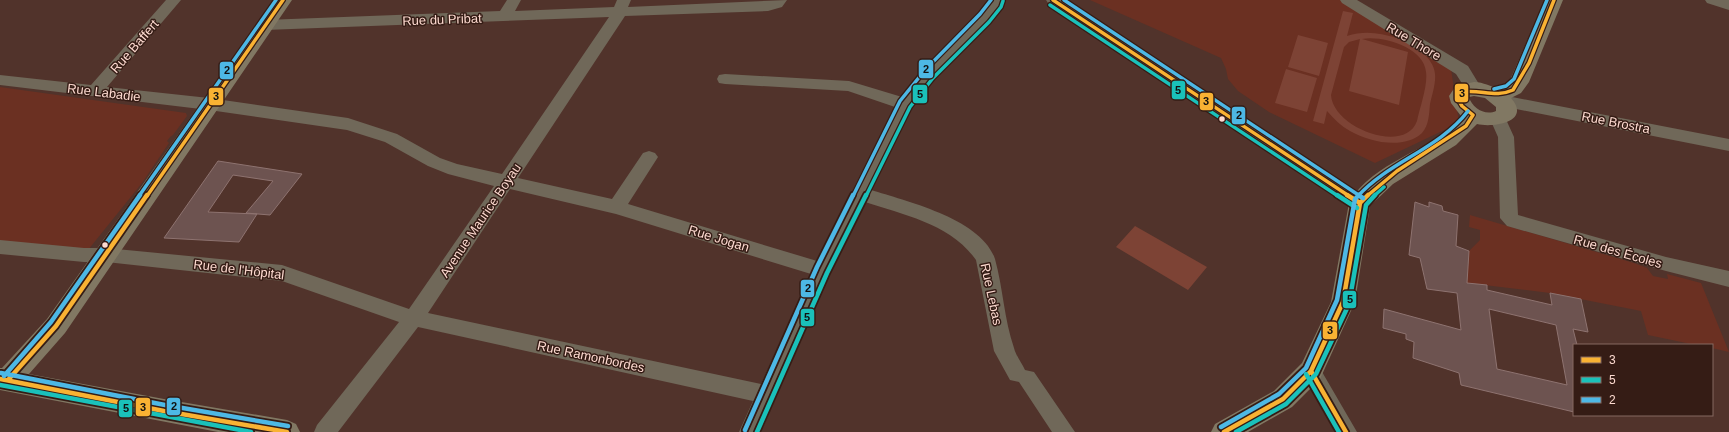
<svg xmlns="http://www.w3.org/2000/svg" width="1729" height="432" viewBox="0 0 1729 432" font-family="Arial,sans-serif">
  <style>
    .built { fill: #6b3022 }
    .green { fill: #7d4335; fill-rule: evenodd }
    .building { fill: #6d5350; stroke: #8e7370; fill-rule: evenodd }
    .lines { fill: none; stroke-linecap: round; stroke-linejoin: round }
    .minor { fill: #706859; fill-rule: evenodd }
    .major { fill: #817863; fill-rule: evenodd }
    .bus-1-far1-casing { stroke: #351c15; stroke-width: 6 }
    .bus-1-casing { stroke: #351c15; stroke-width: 8 }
    .bus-2-far1-casing { stroke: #351c15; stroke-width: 6 }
    .bus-2-casing { stroke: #351c15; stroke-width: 8 }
    .bus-3-far1-casing { stroke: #351c15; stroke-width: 6 }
    .bus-3-casing { stroke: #351c15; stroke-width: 8 }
    .bus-1-far1 { stroke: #f9b233; stroke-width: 3.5 }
    .bus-1 { stroke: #f9b233; stroke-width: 4.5 }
    .bus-2-far1 { stroke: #1ac1ba; stroke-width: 3.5 }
    .bus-2 { stroke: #1ac1ba; stroke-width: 4.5 }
    .bus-3-far1 { stroke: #4db8e5; stroke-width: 3.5 }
    .bus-3 { stroke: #4db8e5; stroke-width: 4.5 }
    .bus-dot { fill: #fddad0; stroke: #351c15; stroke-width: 1.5 }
    .labels { text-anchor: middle; stroke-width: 3; stroke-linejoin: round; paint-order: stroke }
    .street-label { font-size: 13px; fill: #fddad0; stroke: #351c15 }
    .line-badge { stroke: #351c15; stroke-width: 1.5 }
    .pale-badge-label { font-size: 11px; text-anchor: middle; font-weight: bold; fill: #111 }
  </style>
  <rect width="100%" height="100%" fill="#51332b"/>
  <!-- built -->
  <path class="built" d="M1090,0h250l111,69 8,54 -84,40 -106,-51 -31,-21 -10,-12 -2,-10 -5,-11z
    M0,87l186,26 1,3 -14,19 -3,2 -3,4 2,2 -27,40 -54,67 -88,-8z
    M1470,215l164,48 13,5 6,8 15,3 -1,-5 34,9 28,69 -17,-4v-3h-16l-48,-10 -7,-24 -91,-18 -83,-10 2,-32 11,-11v-10l-11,-3z"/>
  <!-- green -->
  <path class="green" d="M1343,11l10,2 -6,23c18,-6 33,-3 50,2 15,5 37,19 38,36 1,9 -3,21 -5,30 -1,10 -1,21 -8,29 -18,17 -53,9 -72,-2 -9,-5 -16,-12 -23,-20l-3,13 -11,-3zM1360,39l-11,52 50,14 9,-53 -46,-13c20,-4 62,8 64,33 2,13 -6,35 -9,49 -12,34 -84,7 -86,-26l13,-48 5,-5z
    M1298,35l30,8 -9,33 -31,-9z
    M1286,69l31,9 -10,34 -32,-9z
    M1135,226l72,41 -19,23 -72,-43z"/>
  <!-- building -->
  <path class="building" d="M218,161l84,13 -32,41 -24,-2 27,-32 -40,-6 -25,37 49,2 -18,28 -75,-4z
    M1415,202l14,5v-5l13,4 1,5 15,4 -2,31 13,5 -2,32 20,2v5l65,15 -2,-12 31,6 7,33 -15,-3 4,16h-3v67l-113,-27 -2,-12 -46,-15 1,-16 -8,-3v-5l-23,-6 1,-19 77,21 -4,-37 -30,-4 -7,-31 -11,-3zM1489,309l67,16 11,60 -70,-16z"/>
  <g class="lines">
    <!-- minor -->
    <path class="minor" d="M166,0h15l-74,87 102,11 139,20 49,16 43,24 17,6 45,10 107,-157 -344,13 -5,-2 -2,-3 2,-3 5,-2 235,-9 7,-11h14l-6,11 99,-4 3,-7h14l-3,7 159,-7 -5,7 -14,4 -143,5 -107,162 94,21 31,-46 6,-2 6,2 3,4 -30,47 189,57 78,-154 -47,-16 -123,-7 -6,-1 -2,-4 2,-4 6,-1 124,7 53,16 21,-27 56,-55 11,-15h14l-3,7 -12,14 -54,57 -23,29 -41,83c35,11 111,29 124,69 8,29 9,60 19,89 2,8 8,15 11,22l9,2 41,60h-23l-33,-50 -9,-2 -16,-29 -18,-91c-25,-36 -72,-45 -111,-58l-34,68 -70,162h-22l14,-31 -335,-74 -80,105h-24l3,-7 82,-103 -117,-41 -176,-19h-22l-84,-8v-14l84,8h22l176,17 127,44 85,-123 -46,-12 -20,-8 -43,-24 -38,-12 -138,-20 -209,-25v-10l91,10zM510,189l106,25 195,60 -50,110 -333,-71z
      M1046,0h17l303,198 3,5 -3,5 -6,2 -6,-2 -306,-205z
      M1340,0h17l111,66 14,23 -2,4 -6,1 -6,-1 -12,-19 -114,-71z
      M1705,0h24v10l-22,-7z
      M1502,95l227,44v12l-233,-46 -2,-4 2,-4z
      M1498,113l6,2 10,22 4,78 148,42 63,14v16l-63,-16 -159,-45 -7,-8 -2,-81 -8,-18 2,-4z
      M1311,362l7,3 39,67h-22l-34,-61 3,-6z"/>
    <!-- major -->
    <path class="major" d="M274,0h18l-227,333 -36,41 135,25 123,21 9,4 4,8h-82l-218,-42v-22h2l45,-49z
      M1545,0h18l-34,82 -8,11 -10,5c21,24 -18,30 -34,26l-21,21 -63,39 -23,22 -15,96 -35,77 -28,28 -44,25h-37l4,-8 59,-33 28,-28 29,-61 18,-99c24,-43 82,-50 112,-87l-10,-13 -2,-7 6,-9c6,-1 13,-4 19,-5 16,0 22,13 36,-2zM1474,96l11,2 11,9v4c-11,5 -24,-3 -27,-14z"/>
    <defs>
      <path id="bus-1-far1" d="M1053,0l296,196
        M147,196l136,-196
        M1367,196l30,-25 69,-45 7,-11 -11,-9 -3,-5 3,-9c18,-3 34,6 51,-2l16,-27 25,-63"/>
      <path id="bus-1" d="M1347,195l13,8
        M1311,371l35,61
        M0,379l164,32 123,21
        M8,380l48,-54 91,-131
        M1224,432l59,-33 28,-28 32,-69 17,-99 8,-8"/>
      <path id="bus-2-far1" d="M1050,5l288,191
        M866,196l44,-89 23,-29 56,-56 12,-15 2,-6
        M1374,196l10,-9"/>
      <path id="bus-2" d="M1337,195l20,13
        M1306,374l33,58
        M0,385l251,47
        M757,432l70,-159 39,-78
        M1236,432l50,-28 30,-30 33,-70 17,-99 9,-10"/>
      <path id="bus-3-far1" d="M1064,0l296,196
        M1494,89l12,-3 8,-7 33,-79
        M139,196l137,-196
        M853,196l47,-95 25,-31 55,-56 11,-14
        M1358,196c32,-35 81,-47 110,-85"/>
      <path id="bus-3" d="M1358,195l5,3
        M1,373l164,32 123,21
        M4,376l47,-54 89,-127
        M1221,427l58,-33 27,-26 31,-68 18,-101 4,-4
        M745,430l72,-163 36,-72"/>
    </defs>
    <!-- bus-1-far1 casing -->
    <use href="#bus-1-far1" class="bus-1-far1-casing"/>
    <!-- bus-1 casing -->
    <use href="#bus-1" class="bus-1-casing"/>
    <!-- bus-2-far1 casing -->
    <use href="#bus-2-far1" class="bus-2-far1-casing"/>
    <!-- bus-2 casing -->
    <use href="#bus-2" class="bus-2-casing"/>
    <!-- bus-3-far1 casing -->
    <use href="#bus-3-far1" class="bus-3-far1-casing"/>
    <!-- bus-3 casing -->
    <use href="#bus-3" class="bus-3-casing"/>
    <!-- bus-1-far1 -->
    <use href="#bus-1-far1" class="bus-1-far1"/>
    <!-- bus-1 -->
    <use href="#bus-1" class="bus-1"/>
    <!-- bus-2-far1 -->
    <use href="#bus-2-far1" class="bus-2-far1"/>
    <!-- bus-2 -->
    <use href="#bus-2" class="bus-2"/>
    <!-- bus-3-far1 -->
    <use href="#bus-3-far1" class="bus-3-far1"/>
    <!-- bus-3 -->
    <use href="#bus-3" class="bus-3"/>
  </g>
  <!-- markers -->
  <g class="bus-dot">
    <circle cx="1222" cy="119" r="3.5"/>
    <circle cx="105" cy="245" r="3.5"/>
  </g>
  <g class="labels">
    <!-- street labels -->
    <g class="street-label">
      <text transform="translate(442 19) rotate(-2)" y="5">Rue du Pribat</text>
      <text transform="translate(1414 41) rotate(31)" y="5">Rue Thore</text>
      <text transform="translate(134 46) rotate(-49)" y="5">Rue Baffert</text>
      <text transform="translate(104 92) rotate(7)" y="5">Rue Labadie</text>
      <text transform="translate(1616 122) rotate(11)" y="5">Rue Brostra</text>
      <text transform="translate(480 220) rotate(-56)" y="5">Avenue Maurice Boyau</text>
      <text transform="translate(719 238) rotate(17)" y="5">Rue Jogan</text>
      <text transform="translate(1618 251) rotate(16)" y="5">Rue des Écoles</text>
      <text transform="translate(239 269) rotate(7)" y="5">Rue de l'Hôpital</text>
      <text transform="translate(992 294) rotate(78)" y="5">Rue Lebas</text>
      <text transform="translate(591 356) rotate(12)" y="5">Rue Ramonbordes</text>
    </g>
  </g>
  <g class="line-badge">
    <rect x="918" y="59" width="16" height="20" rx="4" fill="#4db8e5"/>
    <rect x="219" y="61" width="15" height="19" rx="4" fill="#4db8e5"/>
    <rect x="1171" y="80" width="15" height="20" rx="4" fill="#1ac1ba"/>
    <rect x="1454" y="83" width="15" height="20" rx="4" fill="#f9b233"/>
    <rect x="912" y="84" width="16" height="20" rx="4" fill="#1ac1ba"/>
    <rect x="208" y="87" width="16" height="19" rx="4" fill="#f9b233"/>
    <rect x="1199" y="92" width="15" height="19" rx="4" fill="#f9b233"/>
    <rect x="1231" y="106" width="15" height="19" rx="4" fill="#4db8e5"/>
    <rect x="800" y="279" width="15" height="19" rx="4" fill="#4db8e5"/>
    <rect x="1342" y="290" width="15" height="19" rx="4" fill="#1ac1ba"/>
    <rect x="800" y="308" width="15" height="19" rx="4" fill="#1ac1ba"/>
    <rect x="1322" y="321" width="16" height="19" rx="4" fill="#f9b233"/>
    <rect x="166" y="397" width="15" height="19" rx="4" fill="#4db8e5"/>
    <rect x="135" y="397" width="16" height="20" rx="4" fill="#f9b233"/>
    <rect x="118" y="399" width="15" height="19" rx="4" fill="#1ac1ba"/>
  </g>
  <g class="pale-badge-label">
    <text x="926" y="73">2</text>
    <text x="227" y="74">2</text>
    <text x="1178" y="94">5</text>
    <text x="1462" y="97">3</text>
    <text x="920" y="98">5</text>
    <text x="216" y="100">3</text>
    <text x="1206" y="105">3</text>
    <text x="1239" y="119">2</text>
    <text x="808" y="292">2</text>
    <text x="1350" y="303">5</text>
    <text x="807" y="321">5</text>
    <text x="1330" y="334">3</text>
    <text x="174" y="410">2</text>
    <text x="143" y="411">3</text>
    <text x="126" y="412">5</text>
  </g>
  <!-- legend -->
  <rect x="1573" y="344" width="140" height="72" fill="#351c15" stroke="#856860"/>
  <rect x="1581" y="357" width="20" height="6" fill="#f9b233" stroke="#856860"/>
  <text x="1609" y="364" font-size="12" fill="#fddad0">3</text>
  <rect x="1581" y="377" width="20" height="6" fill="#1ac1ba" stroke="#856860"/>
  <text x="1609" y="384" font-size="12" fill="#fddad0">5</text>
  <rect x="1581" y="397" width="20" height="6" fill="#4db8e5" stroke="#856860"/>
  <text x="1609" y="404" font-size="12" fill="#fddad0">2</text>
</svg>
